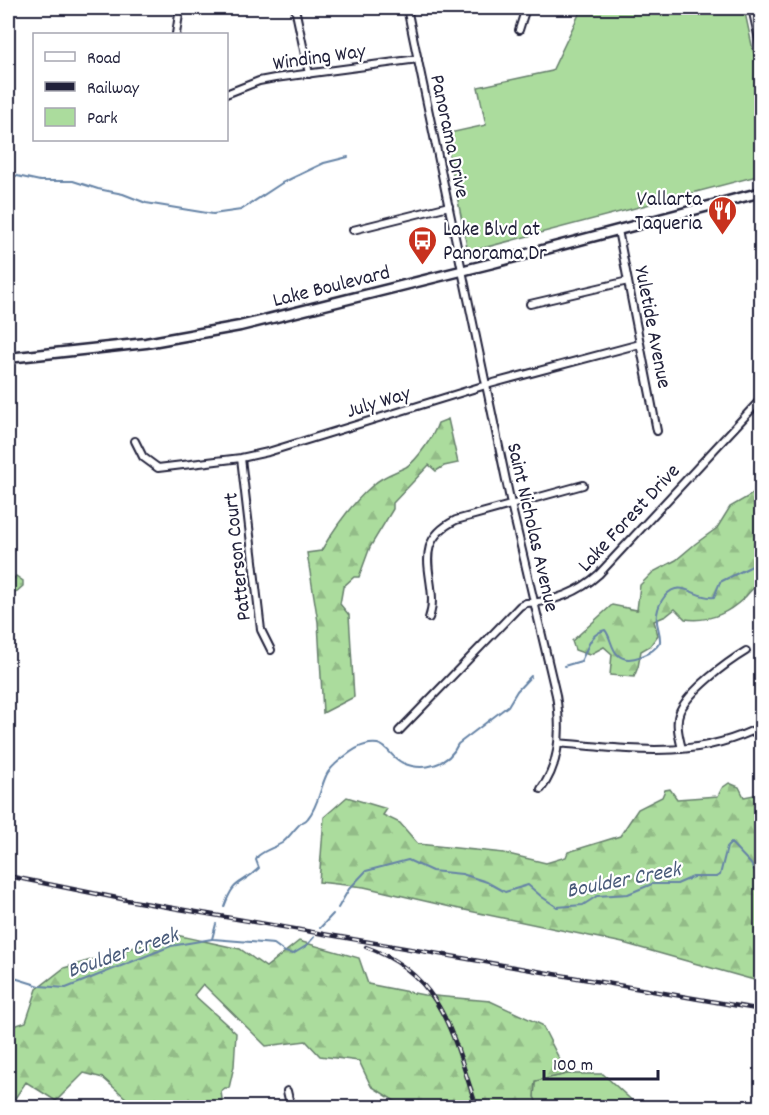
<svg xmlns="http://www.w3.org/2000/svg" width="769" height="1115" viewBox="0 0 769 1115" font-family="Dekko,sans-serif">
  <style>
    .green { fill: #abdc9d; stroke: #667f6c; stroke-width: 1.5 }
    .forest { fill: url(#forest-firs); stroke: #667f6c; stroke-width: 1.5 }
    .park { fill: url(#park-dots); stroke: #667f6c; stroke-width: 1.5 }
    .lines { fill: none; stroke-linecap: round; stroke-linejoin: round }
    .stream { stroke: #6583a6; stroke-width: 2 }
    .street-casing { stroke: #22223b; stroke-width: 10 }
    .secondary-casing { stroke: #22223b; stroke-width: 13 }
    .street { stroke: #fff; stroke-width: 6 }
    .secondary { stroke: #fff; stroke-width: 8 }
    .rail-casing { stroke: #22223b; stroke-width: 4.5 }
    .rail { stroke: #fff; stroke-width: 2; stroke-dasharray: 7; stroke-linecap: butt }
    .labels { text-anchor: middle; stroke-width: 4.5; stroke-linejoin: round; paint-order: stroke }
    .street-label { font-size: 21px; fill: #22223b; stroke: #fff }
    .poi-label { font-size: 21px; fill: #22223b; stroke: #fff; text-anchor: end }
    .water-label { font-size: 22px; font-style: italic; fill: #495b7a; stroke: #fff }
  </style>
  <defs>
    <pattern id="forest-firs" width="22" height="20" patternUnits="userSpaceOnUse" patternTransform="scale(1.5)"><rect width="22" height="20" fill="#abdc9d"/><path d="M5 1l3.5 6h-7zM16 11l3.5 6h-7z" fill="#93bc88"/></pattern>
    <pattern id="park-dots" width="8" height="8" patternUnits="userSpaceOnUse" patternTransform="scale(1.5)"><rect width="8" height="8" fill="#abdc9d"/><path d="M2 2h.1M6 6h.1" fill="none" stroke="#93bc88" stroke-width="1.8" stroke-linecap="round"/></pattern>
  </defs>
  <rect width="100%" height="100%" fill="#fff"/>
  <filter id="ink" filterUnits="userSpaceOnUse"><feTurbulence type="fractalNoise" baseFrequency=".0167" numOctaves="2"/><feDisplacementMap in="SourceGraphic" scale="12" xChannelSelector="R" yChannelSelector="G"/><feConvolveMatrix kernelMatrix="1 2 1 2 8 2 1 2 1" color-interpolation-filters="sRGB"/></filter>
  <g filter="url(#ink)">
    <!-- green -->
    <path class="green" d="M582,8h162l17,79v88l-293,77 -23,-118 41,-9 -8,-38 74,-16z
      M567,1074h36l36,33h-100l-5,-10 1,-16z"/>
    <!-- forest -->
    <path class="forest" d="M448,419l10,44 -14,3 -8,5 -7,-6 -36,38v6l-23,38 -11,30h-5l-11,10 -3,17 9,11 5,82 -31,16 -5,-91 -11,-69 14,-2c14,-24 30,-47 52,-66 9,-9 21,-12 33,-18 11,-6 28,-32 32,-44z
      M761,484v101c-12,4 -9,6 -18,14 -16,15 -36,23 -58,20l-10,-10 -9,7 -12,5 4,14 -8,11 -9,5 -3,16 -4,10 -24,-2 2,-21 -8,-7 -15,8 -14,-5 -3,-9 40,-36 25,5 3,-25 13,-13 23,-12 19,-16 22,-16 13,-21 21,-12z
      M729,783l10,4 5,10 10,-2 7,6v181l-138,-39 -168,-35 -91,-21 -45,-5 5,-65 23,-20 40,12 -4,6 17,8 18,21 86,9 42,10 20,-6 2,-5 52,-16 18,-27 24,-12 3,-7 5,-1 7,10 41,-3 4,-8z
      M176,935l64,14 26,18 33,-26 60,17 9,26 56,11 66,6 52,24 25,49 -32,7 -1,16 5,10h-135l-33,-21 -12,-25 -39,-5 -14,-15 -40,5 -63,-62 -9,11 42,38 -2,33 -5,22h-4l-4,3 2,16h-87l-33,-29 -19,-5 -28,28 -30,-19 -17,25h-1v-79l18,-6 11,-33 27,-21z"/>
    <!-- park -->
    <path class="park" d="M16,576l7,5v5l-8,7 -7,-8z"/>
    <g class="lines">
      <!-- stream -->
      <path class="stream" d="M8,174l32,7h33l25,8 25,5 23,9 67,11 28,-4 41,-27 42,-20 24,-6
        M564,666l17,-5c7,-12 8,-27 24,-31 6,7 6,19 13,25 11,10 36,-2 42,-13 1,-10 -5,-18 -3,-28 1,-7 4,-13 8,-18 16,-19 31,4 49,1l6,-15 42,-21
        M224,907c11,-30 16,-20 35,-39l-3,-8 2,-4c7,-6 16,-8 24,-13 7,-5 12,-14 19,-20 4,-3 4,-1 7,-5 10,-12 12,-29 18,-42 4,-10 29,-29 39,-31 23,-6 22,11 38,18 20,9 46,2 55,-19l50,-38 9,-15 14,-15
        M338,908l11,-19 17,-18 42,-11 24,11 30,3 25,8 18,10 23,-7 14,12 15,10 26,-2 14,-9 31,-2 24,-10h25l16,-7h23l4,-2 7,-28 4,-4 20,21 11,21
        M320,928l13,-14
        M213,939l61,5 11,8 8,2 13,-8 8,-9
        M8,976l32,10 26,2 105,-42 41,-7 4,-15"/>
      <defs>
        <path id="street" d="M295,8l14,66
          M407,8l104,496 45,191c5,31 5,68 -15,94
          M752,8l10,45
          M519,30l7,-22
          M176,34l4,-26
          M226,94l33,-13 16,-3 143,-19
          M353,230l96,-24
          M618,230l39,201
          M530,304l98,-23
          M135,441l8,16 15,11 83,-10 27,-6 218,-67 154,-41
          M241,458l20,172 10,20
          M429,618c13,-35 -24,-73 27,-98l127,-35
          M399,731l121,-125 6,-3c28,-1 52,-10 73,-29l163,-176
          M558,743c70,6 138,18 204,-17
          M682,749c-3,-12 -7,-27 -2,-38 10,-21 46,-48 66,-60
          M287,1091l4,17"/>
        <path id="secondary" d="M8,358l138,-15 94,-17 253,-63 269,-71"/>
      </defs>
      <!-- street casing -->
      <use href="#street" class="street-casing"/>
      <!-- secondary casing -->
      <use href="#secondary" class="secondary-casing"/>
      <!-- street -->
      <use href="#street" class="street"/>
      <!-- secondary -->
      <use href="#secondary" class="secondary"/>
      <defs>
        <path id="rail" d="M8,876l119,24 635,110
          M366,947c78,28 87,91 111,161"/>
      </defs>
      <!-- rail casing -->
      <use href="#rail" class="rail-casing"/>
      <!-- rail -->
      <use href="#rail" class="rail"/>
    </g>
  </g>
  <!-- icons -->
  <defs>
    <symbol id="restaurant-pin" viewBox="-11 -11 22 30"><path d="M0 17L-7.5 6A9.5 9.5 0 1 1 7.5 6Z" fill="#c8321e" stroke="#fff"/><path d="M-5-6h1v4h1v-4h1v4h1v-4h1v5L-1.5 .5V6h-2V.5L-5-1ZM5-6V6H3V1.5H1.5Q1.5-4 5-6Z" fill="#fff"/></symbol>
    <symbol id="bus-pin" viewBox="-11 -11 22 30"><path d="M0 17L-7.5 6A9.5 9.5 0 1 1 7.5 6Z" fill="#c8321e" stroke="#fff"/><path d="M-5-6H5V4H4V6H2V4H-2V6H-4V4H-5ZM-3.5-4V0h7V-4ZM-3.5 1.2v1.5H-2V1.2ZM2 1.2v1.5H3.5V1.2Z" fill="#fff"/></symbol>
  </defs>
  <g fill-rule="evenodd">
    <use href="#restaurant-pin" x="706" y="194" width="33" height="45"/>
    <use href="#bus-pin" x="406" y="224" width="33" height="45"/>
  </g>
  <g class="labels">
    <!-- street labels -->
    <g class="street-label">
      <text transform="translate(319 56) rotate(-8)" y="7">Winding Way</text>
      <text transform="translate(451 136) rotate(78)" y="7">Panorama Drive</text>
      <text transform="translate(331 285) rotate(-14)" y="7">Lake Boulevard</text>
      <text transform="translate(654 327) rotate(79)" y="7">Yuletide Avenue</text>
      <text transform="translate(378 401) rotate(-17)" y="7">July Way</text>
      <text transform="translate(628 517) rotate(-47)" y="7">Lake Forest Drive</text>
      <text transform="translate(534 527) rotate(77)" y="7">Saint Nicholas Avenue</text>
      <text transform="translate(236 557) rotate(-96)" y="7">Patterson Court</text>
    </g>
    <!-- poi labels -->
    <g class="poi-label">
      <text x="702" y="205">Vallarta<tspan x="702" dy="24">Taqueria</tspan></text>
      <text x="443" y="235" text-anchor="start">Lake Blvd at<tspan x="443" dy="24">Panorama Dr</tspan></text>
    </g>
    <!-- water labels -->
    <g class="water-label">
      <text transform="translate(623 878) rotate(-11)" y="8">Boulder Creek</text>
      <text transform="translate(122 951) rotate(-19)" y="8">Boulder Creek</text>
    </g>
  </g>
  <!-- margin -->
  <rect width="769" height="1115" fill="none" stroke="#fff" stroke-width="30"/>
  <rect x="15" y="15" width="739" height="1085" fill="none" stroke="#22223b" stroke-width="2" filter="url(#ink)"/>
  <!-- legend -->
  <rect x="33" y="33" width="195" height="108" fill="#ffffff" stroke="#a7a7b1" stroke-width="1.5"/>
  <rect x="45" y="52" width="30" height="9" fill="#ffffff" stroke="#a7a7b1" stroke-width="1.5"/>
  <text x="87" y="63" font-size="18" fill="#22223b">Road</text>
  <rect x="45" y="82" width="30" height="9" fill="#22223b" stroke="#a7a7b1" stroke-width="1.5"/>
  <text x="87" y="93" font-size="18" fill="#22223b">Railway</text>
  <rect x="45" y="108" width="30" height="18" fill="#abdc9d" stroke="#a7a7b1" stroke-width="1.5"/>
  <text x="87" y="123" font-size="18" fill="#22223b">Park</text>
  <!-- scale -->
  <path d="M544 1070v9h114v-9" fill="none" stroke="#22223b" stroke-width="3"/>
  <text x="553" y="1070" font-size="18" fill="#22223b" stroke="#ffffff" stroke-width="4.5" paint-order="stroke">100 m</text>
</svg>
